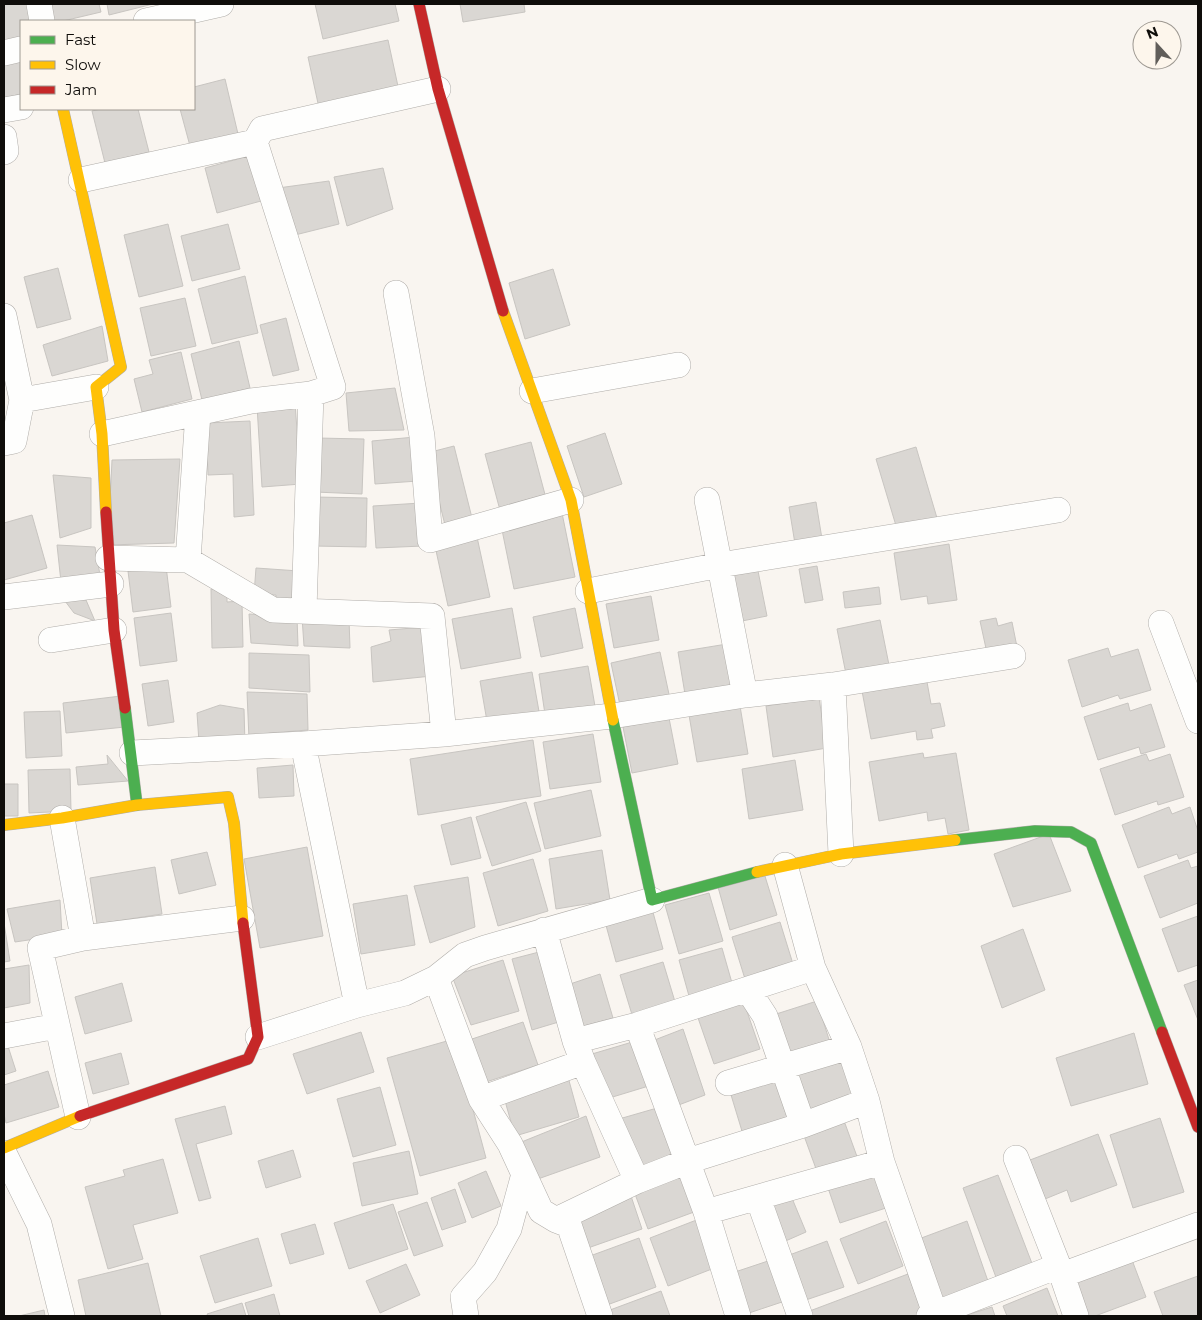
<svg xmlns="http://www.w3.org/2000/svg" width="1202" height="1320" viewBox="0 0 1202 1320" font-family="Montserrat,sans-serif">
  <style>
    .building { fill: #dad7d3; stroke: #c8c5c1 }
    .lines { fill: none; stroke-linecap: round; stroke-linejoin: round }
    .street-casing { stroke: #b0ada9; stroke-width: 26 }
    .fast-casing { stroke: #b0ada9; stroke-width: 12 }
    .slow-casing { stroke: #b0ada9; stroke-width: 12 }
    .jam-casing { stroke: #b0ada9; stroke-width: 12 }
    .street { stroke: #fefefd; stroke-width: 25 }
    .fast { stroke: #4caf50; stroke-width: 11 }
    .slow { stroke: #ffc107; stroke-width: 11 }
    .jam { stroke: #c62828; stroke-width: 11 }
  </style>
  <rect width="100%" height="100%" fill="#f9f5f0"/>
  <!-- building -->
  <path class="building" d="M4,4h26l3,17h-12v23l-17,4z
    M49,4h50l2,8 -38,9h-10z
    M107,4h46l-44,11z
    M315,4h80l4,17 -76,18z
    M460,4h64l1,8 -62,10z
    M388,40l11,51 -80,17 -11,-51z
    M21,52v42l-17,4v-42z
    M225,79l13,55 -48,12 -10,-37h14v-22z
    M101,109h37l11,43 -44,11 -13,-52z
    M249,156l12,45 -44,12 -12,-45z
    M383,168l10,41 -46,17 -13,-49z
    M329,181l10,43 -48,12 -13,-48z
    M168,224l15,62 -44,11 -15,-62z
    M228,224l12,45 -48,12 -11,-45z
    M58,268l13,51 -34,9 -13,-51z
    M553,269l17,56 -45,14 -16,-56z
    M245,276l13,57 -46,11 -14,-55z
    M185,298l11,48 -45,10 -11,-48z
    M286,318l13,52 -26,6 -13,-51z
    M102,326l6,35 -56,15 -9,-31z
    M239,341l11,47 -48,12 -11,-46z
    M181,352l11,47 -50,13 -8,-33 19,-5 -4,-14z
    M395,388l9,42 -55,1 -3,-38z
    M295,403l6,81 -39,3 -5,-81z
    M250,421l4,94 -20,2 -1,-43 -25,1 -2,-52z
    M605,433l17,51 -38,13 -17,-51z
    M415,437l3,44 -43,3 -3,-43z
    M317,438l47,1 -2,55 -47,-2z
    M531,442l16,60 -46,12 -16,-60z
    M454,446l18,72 -27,7 -18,-72z
    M916,447l21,71 -40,11 -21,-70z
    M180,459l-6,84 -66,2 4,-85z
    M53,475l38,3v50l-31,10z
    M314,497l53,1 -1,49 -52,-1z
    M816,502l7,43 -27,5 -7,-43z
    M421,503l2,43 -47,2 -3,-42z
    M562,513l13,64 -61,12 -13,-64z
    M32,515l15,53 -43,12v-57z
    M477,537l13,60 -42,9 -13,-60z
    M949,544l8,56 -29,4 -1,-8 -26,4 -7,-47z
    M57,545l38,2 5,28 -39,7z
    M166,566l5,41 -38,5 -5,-41z
    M817,566l6,34 -18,3 -6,-34z
    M256,568l43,3 -2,32 -21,-2v-6l-22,-1z
    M758,571l9,45 -25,5 -8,-46z
    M879,587l2,17 -36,4 -2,-16z
    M211,589h16v13l15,-1 1,46 -31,1z
    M651,596l8,44 -45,8 -8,-44z
    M62,597l24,3 9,21 -21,-8z
    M512,608l9,50 -60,11 -9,-50z
    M575,608l8,40 -42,9 -8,-40z
    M171,613l6,48 -37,5 -6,-48z
    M249,614l48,3 1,29 -47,-3z
    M302,617l47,2 1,29 -46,-2z
    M996,618l2,8 14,-4 5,25 -30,6 -7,-32z
    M880,620l10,50 -43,9 -10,-50z
    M424,627l8,49 -59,6 -2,-35 20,-6 -2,-11z
    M727,644l8,48 -49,8 -8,-48z
    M1108,648l3,9 27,-8 13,41 -31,9 -2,-4 -36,12 -14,-47z
    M660,652l10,47 -49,11 -10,-47z
    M249,653l60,2 1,37 -61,-4z
    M588,666l8,46 -50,9 -7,-47z
    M532,672l8,45 -52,10 -8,-46z
    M168,680l6,42 -26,4 -6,-42z
    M927,682l4,22 9,-1 5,23 -14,3 2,9 -16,2 -1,-9 -45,8 -9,-48z
    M247,692l60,2 1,36 -38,3 -21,6z
    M121,696l4,31 -59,6 -3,-30z
    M819,698l8,50 -54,9 -7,-51z
    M1128,703l2,8 21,-7 14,43 -24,7 -2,-7 -41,13 -14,-43z
    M220,705l24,4 1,36 -46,-3 -2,-29z
    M740,706l8,48 -51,8 -8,-47z
    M60,711l2,45 -36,2 -2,-46z
    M669,718l9,46 -46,9 -9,-46z
    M593,734l8,48 -51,7 -7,-47z
    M533,740l8,56 -123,19 -8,-56z
    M923,753l1,5 32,-5 13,77 -21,4 -3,-16 -17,3 -1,-9 -48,9 -10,-59z
    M1146,754l3,7 21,-7 14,43 -26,8 -1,-4 -42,14 -15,-46z
    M107,755l21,26 -50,4 -2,-18 32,-3z
    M795,760l8,50 -54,9 -7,-50z
    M293,765l1,31 -35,2 -2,-30z
    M70,769l1,42 -42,2 -1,-43z
    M4,784h14v32h-14z
    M591,790l10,46 -56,13 -11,-46z
    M526,802l15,49 -49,15 -16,-49z
    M1169,807l3,7 18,-7 8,24v21l-19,7 -2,-5 -39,14 -16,-43z
    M471,817l10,41 -30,7 -10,-40z
    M1049,834l22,57 -58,16 -19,-53z
    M307,847l16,89 -63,12 -16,-89z
    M602,850l8,50 -54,9 -7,-50z
    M207,852l9,33 -37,9 -8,-34z
    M533,859l15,52 -50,15 -15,-53z
    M1188,860l3,8 7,-2v37l-38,15 -16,-42z
    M155,867l7,47 -65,10 -7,-46z
    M764,873l13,42 -47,15 -12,-43z
    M468,877l7,50 -45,16 -16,-57z
    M709,893l14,48 -44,13 -14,-49z
    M407,895l8,50 -54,9 -8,-50z
    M60,900l2,35 -47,7 -8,-33z
    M651,905l12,44 -47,13 -12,-44z
    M1198,916v49l-20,7 -16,-43z
    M780,922l13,42 -48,15 -13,-42z
    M4,923l6,38 -6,1z
    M1023,929l22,61 -43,18 -21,-62z
    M722,948l10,35 -43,13 -10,-36z
    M543,951l19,70 -30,9 -20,-71z
    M503,960l16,51 -48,14 -19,-49z
    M663,962l13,43 -43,13 -13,-43z
    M29,965l1,38 -26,5v-39z
    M600,974l13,44 -33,9 -13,-42z
    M1198,980v40l-14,-35z
    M122,983l10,38 -47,13 -10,-37z
    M743,1000l17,49 -46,15 -17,-49z
    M817,1001l14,45 -47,15 -14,-45z
    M523,1022l15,43 -55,18 -14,-43z
    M683,1029l22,66 -29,11 -24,-65z
    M361,1032l13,40 -67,22 -14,-40z
    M1134,1033l14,51 -77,22 -15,-48z
    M5,1037l11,34 -12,4v-37z
    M454,1039l32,119 -66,18 -33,-118z
    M639,1040l13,45 -46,14 -14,-45z
    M121,1053l8,31 -36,10 -8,-31z
    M839,1054l16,49 -52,17 -17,-48z
    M48,1071l11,36 -53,16 -2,-9v-29z
    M773,1072l17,55 -45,14 -17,-56z
    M568,1077l11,40 -64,19 -10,-35z
    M380,1087l16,58 -43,12 -16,-58z
    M225,1106l7,28 -36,10 15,54 -12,3 -24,-82z
    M664,1106l16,54 -45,13 -16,-54z
    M586,1116l14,41 -65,23 -16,-37z
    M843,1118l16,44 -40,15 -16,-44z
    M1160,1118l24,74 -51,16 -23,-73z
    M1098,1134l19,51 -46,17 -4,-12 -22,9 -15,-39z
    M293,1150l8,27 -35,11 -8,-27z
    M409,1151l9,43 -56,12 -9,-43z
    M163,1159l15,54 -45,12 10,34 -35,10 -23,-82 40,-11 -2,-6z
    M872,1167l14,41 -46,15 -14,-41z
    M678,1169l16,43 -46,17 -16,-43z
    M486,1171l15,35 -29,12 -14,-35z
    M998,1175l35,91 -36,14 -34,-92z
    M455,1189l11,33 -24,8 -11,-32z
    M789,1191l17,41 -25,11 -17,-41z
    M631,1196l11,33 -57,20 -11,-34z
    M427,1202l16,44 -29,10 -16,-44z
    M393,1204l15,45 -59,20 -15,-46z
    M699,1219l18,48 -49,19 -18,-48z
    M886,1221l17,45 -45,18 -18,-45z
    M967,1221l22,63 -51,19 -22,-63z
    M315,1224l9,30 -34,10 -9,-30z
    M258,1238l14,48 -57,17 -15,-47z
    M639,1238l17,49 -49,18 -17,-49z
    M827,1241l17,46 -44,15 -16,-45z
    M771,1260l14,41 -42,14 -14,-41z
    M1132,1260l14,37 -51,19h-7l-13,-34z
    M148,1263l13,53h-75l-8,-36z
    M406,1264l14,31 -40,18 -14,-32z
    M908,1274l15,41 -4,1h-111l-1,-4z
    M1198,1276v40h-35l-9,-24z
    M1047,1288l11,28h-51l-4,-10z
    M661,1291l9,25h-57l-3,-6z
    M274,1294l6,22h-31l-4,-13z
    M242,1303l4,13h-38l-1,-2z
    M992,1307l3,9h-31z
    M44,1310l1,6h-26z"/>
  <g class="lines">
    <defs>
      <path id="street" d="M39,4l3,17
        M146,21l75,-17
        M4,53l17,-4
        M4,110l17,-3
        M4,137l2,14 -2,1
        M81,180l174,-38
        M396,293l26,143 8,104 141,-40
        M4,316l18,84
        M532,391l146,-26
        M102,434l149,-33 60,-7 22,-7 -78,-245 7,-13 176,-40
        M4,443l10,-2 8,-41 74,-13
        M707,500l38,195 88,-10 180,-29
        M108,558l80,2 85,50 159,6 12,118
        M188,560l10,-147
        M588,591l132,-26 338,-55
        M4,597l107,-13
        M304,610l7,-216
        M1161,623l37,98
        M51,640l63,-10
        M833,685l8,169
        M303,744l141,-10 168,-18 133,-21
        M132,753l171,-9 54,261
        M62,818l21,120
        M785,865l28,103 36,79 18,54 15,61 54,154
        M544,930l31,111 8,21 54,119
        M436,978l45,121 29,45 31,67 15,9 13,5 31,91
        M748,990l17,26 38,109
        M637,1025l69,187 32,104
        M4,1036l53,-10
        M258,1037l99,-32 48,-12 31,-15 29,-23 20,-7 167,-48
        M575,1041l62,-16 176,-57
        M728,1083l121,-36
        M481,1099l102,-37
        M78,1117l-38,-169 43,-10 159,-20
        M4,1153l35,71 23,92
        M1016,1158l46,117 14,41
        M758,1198l42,118
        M706,1212l176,-50
        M556,1220l81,-39 51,-20 115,-36 64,-24
        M1062,1275l136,-50
        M466,1316l-3,-19 22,-25 24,-43 15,-55
        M929,1316l129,-50"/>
      <path id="fast" d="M125,708l12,97
        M613,720l39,180 105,-28
        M955,840l80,-9 36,1 20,11 71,189"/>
      <path id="slow" d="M63,109l58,258 -25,20 6,47 4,78
        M503,311l68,189 42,220
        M4,825l58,-7 75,-13 91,-8 6,26 9,100
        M757,872l84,-18 114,-14
        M4,1148l76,-32"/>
      <path id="jam" d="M419,4l19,85 65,222
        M106,512l8,118 11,78
        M1162,1032l36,95
        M80,1116l168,-57 10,-22 -15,-114"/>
    </defs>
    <!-- street casing -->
    <use href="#street" class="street-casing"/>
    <!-- fast casing -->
    <use href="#fast" class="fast-casing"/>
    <!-- slow casing -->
    <use href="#slow" class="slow-casing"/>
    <!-- jam casing -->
    <use href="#jam" class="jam-casing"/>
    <!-- street -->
    <use href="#street" class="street"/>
    <!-- fast -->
    <use href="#fast" class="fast"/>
    <!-- slow -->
    <use href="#slow" class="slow"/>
    <!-- jam -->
    <use href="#jam" class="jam"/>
  </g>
  <!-- border -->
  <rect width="1202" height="1320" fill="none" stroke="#0f0d0a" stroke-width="10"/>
  <!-- legend -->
  <rect x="20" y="20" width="175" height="90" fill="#fdf6ec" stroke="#9e9992"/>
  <rect x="30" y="36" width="25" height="8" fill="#4caf50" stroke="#9e9992"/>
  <text x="65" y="45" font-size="15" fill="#0f0d0a">Fast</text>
  <rect x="30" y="61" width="25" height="8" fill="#ffc107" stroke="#9e9992"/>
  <text x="65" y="70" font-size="15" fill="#0f0d0a">Slow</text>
  <rect x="30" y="86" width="25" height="8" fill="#c62828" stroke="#9e9992"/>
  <text x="65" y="95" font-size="15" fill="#0f0d0a">Jam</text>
  <!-- north arrow -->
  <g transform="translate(1157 45) rotate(339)"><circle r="24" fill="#fdf6ec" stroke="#9e9992"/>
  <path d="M0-4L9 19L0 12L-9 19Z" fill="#615e5a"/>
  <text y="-8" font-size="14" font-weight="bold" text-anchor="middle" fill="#0f0d0a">N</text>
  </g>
</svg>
